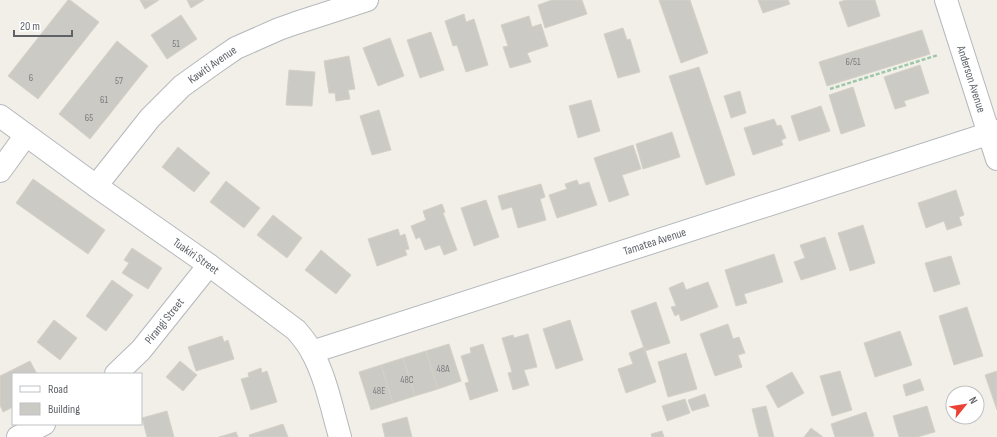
<svg xmlns="http://www.w3.org/2000/svg" width="997" height="437" viewBox="0 0 997 437" font-family="'Sofia Sans Condensed',sans-serif">
  <style>
    .building { fill: #cccac5; stroke: #d6d1c6 }
    .lines { fill: none; stroke-linecap: round; stroke-linejoin: round }
    .minor-casing { stroke: #b5b8bc; stroke-width: 24 }
    .path { stroke: #9cc7a9; stroke-width: 2.5; stroke-dasharray: 4 2; stroke-linecap: butt }
    .minor { stroke: #fff; stroke-width: 22 }
    .labels { text-anchor: middle; stroke-width: 3.5; stroke-linejoin: round; paint-order: stroke }
    .number-label { font-size: 10px; fill: #7a7d7f }
    .street-label { font-size: 12px; fill: #5f6368; stroke: #fff }
  </style>
  <rect width="100%" height="100%" fill="#f1efe8"/>
  <!-- building -->
  <path class="building" d="M68,0h2l29,22 -61,77 -30,-23z
    M140,0h19l-14,9z
    M187,0h17l-13,8z
    M552,0h30l5,14 -42,14 -7,-23z
    M659,0h31l18,53 -27,10z
    M758,0h30l2,4 -27,9z
    M846,0h29l5,16 -32,11 -9,-25z
    M464,14l2,8 8,-3 14,46 -22,7 -9,-27 -4,1 -8,-25z
    M181,15l16,24 -30,20 -16,-24z
    M529,16l3,11 9,-3 7,22 -21,7 4,9 -21,6 -7,-21 5,-1 -7,-21z
    M623,28l4,12 3,-1 10,33 -22,6 -14,-44z
    M922,30l8,24 -103,32 -8,-24z
    M431,32l13,38 -24,8 -13,-38z
    M390,38l14,38 -26,10 -15,-38z
    M117,41l31,25 -58,73 -31,-25z
    M349,56l6,33 -7,1 2,9 -14,2 -1,-8h-6l-5,-32z
    M920,65l9,28 -25,8 2,5 -11,3 -11,-32z
    M699,67l36,108 -29,10 -37,-109z
    M289,70l26,2 -3,34 -26,-1z
    M853,87l12,39 -24,8 -12,-39z
    M740,91l6,22 -15,5 -7,-22z
    M591,100l9,31 -22,7 -9,-32z
    M821,106l9,25 -31,10 -8,-25z
    M379,110l12,40 -19,5 -12,-39z
    M774,119l3,7 4,-1 5,13 -5,2 2,5 -30,10 -9,-27z
    M672,132l8,25 -37,12 -7,-25z
    M633,145l8,24 -19,6 7,20 -20,7 -15,-44z
    M178,147l32,26 -16,19 -32,-25z
    M33,179l72,51 -17,24 -72,-51z
    M577,180l2,5 10,-3 8,23 -40,13 -8,-23 18,-6 -2,-5z
    M226,181l34,27 -16,20 -34,-26z
    M541,184l4,13 -5,2 6,21 -28,8 -6,-21 -10,3 -4,-14z
    M956,190l8,25 -5,2 3,8 -15,5 -3,-9 -18,7 -8,-25z
    M486,200l13,37 -25,9 -13,-38z
    M442,204l3,8 -2,1 14,37 -13,5 -4,-10 -15,5 -5,-13 -4,2 -5,-13 15,-6 -3,-9z
    M273,215l29,23 -15,20 -30,-23z
    M863,225l12,38 -25,8 -12,-38z
    M398,229l2,7 5,-2 4,15 -4,1 2,5 -30,11 -9,-27z
    M825,237l11,32 -35,11 -7,-18 11,-4 -5,-13z
    M132,248l30,20 -14,21 -26,-16 7,-10 -5,-3z
    M321,250l30,25 -15,19 -31,-24z
    M774,254l9,28 -39,12 3,9 -11,3 -11,-36z
    M951,256l9,28 -26,8 -9,-29z
    M112,280l21,15 -27,36 -20,-15z
    M683,282l3,8 22,-8 10,25 -37,14 -2,-7 -4,2 -4,-9 5,-1 -7,-18z
    M656,302l14,41 -25,8 -14,-40z
    M967,307l16,49 -29,9 -15,-49z
    M54,320l23,18 -17,22 -23,-18z
    M570,320l13,40 -27,9 -13,-40z
    M728,324l5,15 6,-2 6,16 -7,2 4,12 -27,9 -15,-42z
    M900,331l12,34 -37,12 -11,-34z
    M528,334l9,33 -13,3 5,15 -16,5 -5,-17 4,-1 -10,-34 11,-3 1,3z
    M222,336l2,6 4,-2 6,19 -38,12 -8,-24z
    M449,344l12,37 -23,8 -12,-38z
    M483,344l15,47 -28,9 -5,-17 4,-1 -8,-26 10,-3 -1,-5z
    M644,347l12,35 -30,11 -8,-24 15,-5 -4,-11z
    M426,351l12,38 -23,7 -12,-38z
    M686,353l11,36 -29,8 -10,-35z
    M403,358l12,38 -22,7 -12,-38z
    M30,361l7,13h-24v33l-10,5 -3,-7v-29z
    M180,361l17,14 -14,16 -17,-14z
    M381,365l12,38 -22,7 -12,-38z
    M261,368l1,5 5,-2 10,31 -26,8 -10,-31 8,-2 -1,-4z
    M840,371l12,39 -20,6 -12,-40z
    M997,371v39l-12,-35z
    M792,372l12,21 -26,15 -12,-22z
    M920,379l4,11 -18,6 -3,-11z
    M705,394l4,12 -17,5 -4,-11z
    M685,399l5,14 -23,8 -5,-15z
    M766,406l8,31h-15l-7,-28z
    M927,406l8,26 -18,5h-18l-6,-21z
    M167,411l7,26h-27l-5,-19z
    M866,412l8,24 -3,1h-36l-4,-13z
    M407,417l5,20h-27l-3,-13z
    M283,424l5,13h-38l-1,-2z
    M811,428l12,9h-19z
    M662,431l2,6h-12l-1,-3z
    M236,432l2,5h-19z"/>
  <g class="lines">
    <defs>
      <g id="minor">
        <path id="s1" d="M946,0l51,159"/>
        <path id="s2" d="M0,116l96,70 113,79 87,65c6,7 12,14 16,22 14,26 20,57 28,85"/>
        <path d="M0,171l26,-36"/>
        <path id="s3" d="M96,186l54,-68 32,-32 35,-25 19,-13 43,-19 17,-6 71,-23"/>
        <path id="s4" d="M312,352l685,-221"/>
        <path id="s5" d="M116,374l25,-24 68,-85"/>
        <path d="M18,437l26,-13"/>
      </g>
    </defs>
    <!-- minor casing -->
    <use href="#minor" class="minor-casing"/>
    <!-- path -->
    <path class="path" d="M830,89l108,-34"/>
    <!-- minor -->
    <use href="#minor" class="minor"/>
  </g>
  <g class="labels">
    <!-- number labels -->
    <g class="number-label">
      <text x="176" y="47">51</text>
      <text x="853" y="65">6/51</text>
      <text x="31" y="81">6</text>
      <text x="119" y="84">57</text>
      <text x="104" y="103">61</text>
      <text x="89" y="121">65</text>
      <text x="443" y="372">48A</text>
      <text x="407" y="383">48C</text>
      <text x="379" y="394">48E</text>
    </g>
    <!-- street labels -->
    <g class="street-label">
      <text dy="4" stroke="none"><textPath href="#s3" startOffset="169">Kawiti Avenue</textPath></text>
      <text dy="4" stroke="none"><textPath href="#s1" startOffset="83">Anderson Avenue</textPath></text>
      <text dy="4" stroke="none"><textPath href="#s4" startOffset="360">Tamatea Avenue</textPath></text>
      <text dy="4" stroke="none"><textPath href="#s2" startOffset="241">Tuakiri Street</textPath></text>
      <text dy="4" stroke="none"><textPath href="#s5" startOffset="72">Pirangi Street</textPath></text>
    </g>
  </g>
  <!-- legend -->
  <rect x="12" y="373" width="130" height="52" fill="#ffffff" stroke="#bfc1c3"/>
  <rect x="20" y="386" width="20" height="6" fill="#ffffff" stroke="#bfc1c3"/>
  <text x="48" y="393" font-size="12" fill="#5f6368">Road</text>
  <rect x="20" y="403" width="20" height="12" fill="#cccac5" stroke="#bfc1c3"/>
  <text x="48" y="413" font-size="12" fill="#5f6368">Building</text>
  <!-- north arrow -->
  <g transform="translate(965 405) rotate(60)"><circle r="19" fill="#ffffff" stroke="#bfc1c3"/>
  <path d="M0-3L7 15L0 10L-7 15Z" fill="#ea4335"/>
  <text y="-6" font-size="11" font-weight="bold" text-anchor="middle" fill="#5f6368">N</text>
  </g>
  <!-- scale -->
  <path d="M14 30v6h58v-6" fill="none" stroke="#5f6368" stroke-width="2"/>
  <text x="20" y="30" font-size="12" fill="#5f6368" stroke="#ffffff" stroke-width="3" paint-order="stroke">20 m</text>
</svg>
